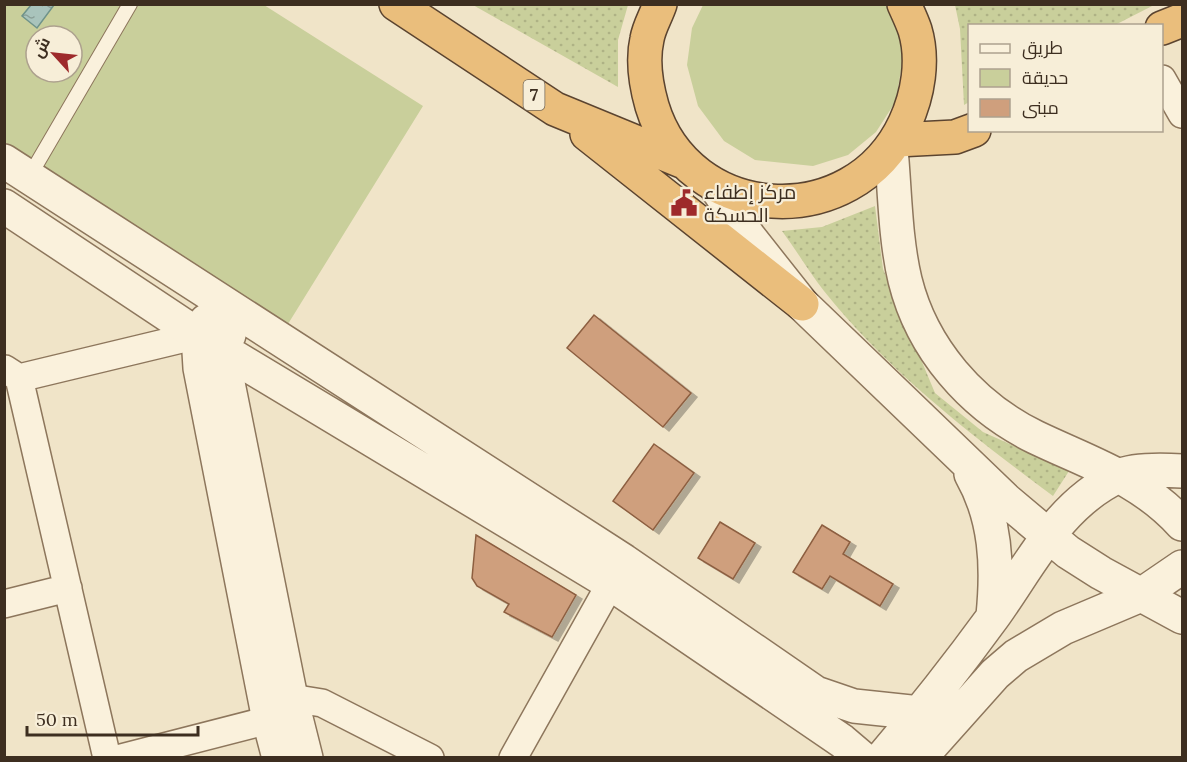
<svg xmlns="http://www.w3.org/2000/svg" width="1187" height="762" viewBox="0 0 1187 762" font-family="Lora,Cairo,serif">
  <style>
    .grass { fill: url(#grass-dots) }
    .park { fill: #c9cf9b; fill-rule: evenodd }
    .water { fill: url(#water-ripples); stroke: #6f938a; stroke-width: 1.5 }
    .building { fill: #cf9f7d; stroke: #8d5f41; stroke-width: 1.5; filter: url(#shadow) }
    .lines { fill: none; stroke-linecap: round; stroke-linejoin: round }
    .service-casing { stroke: #8d765c; stroke-width: 16 }
    .minor-casing { stroke: #8d765c; stroke-width: 30 }
    .tertiary-casing { stroke: #8d765c; stroke-width: 36 }
    .trunk-casing { stroke: #5b4430; stroke-width: 36 }
    .service { stroke: #faf1dc; stroke-width: 14 }
    .minor { stroke: #faf1dc; stroke-width: 27 }
    .tertiary { stroke: #faf1dc; stroke-width: 33 }
    .trunk { stroke: #eabe7c; stroke-width: 33 }
    .labels { text-anchor: middle; stroke-width: 4.5; stroke-linejoin: round; paint-order: stroke }
    .shield { fill: #f7eed8; stroke: #756857; stroke-width: 1.5 }
    .shield-label { font-size: 18px; font-weight: bold; fill: #3d2e20 }
    .poi-label { font-size: 20px; fill: #3d2e20; stroke: #f7eed8; text-anchor: start }
  </style>
  <defs>
    <pattern id="grass-dots" width="8" height="8" patternUnits="userSpaceOnUse" patternTransform="scale(1.5)"><rect width="8" height="8" fill="#c9cf9b"/><path d="M2 2h.1M6 6h.1" fill="none" stroke="#aeb285" stroke-width="1.8" stroke-linecap="round"/></pattern>
    <pattern id="water-ripples" width="26" height="14" patternUnits="userSpaceOnUse" patternTransform="scale(1.5)"><rect width="26" height="14" fill="#a9c4bc"/><path d="M2 4q2-2 4 0t4 0M15 11q2-2 4 0t4 0" fill="none" stroke="#8ba098"/></pattern>
    <filter id="shadow"><feDropShadow dx="6" dy="4" stdDeviation="0" flood-color="#0004"/></filter>
  </defs>
  <rect width="100%" height="100%" fill="#f0e4c8"/>
  <!-- grass -->
  <path class="grass" d="M473,5h155l-10,35v47z
    M955,5v-1l199,1 -39,20 -145,1 -1,76 -5,3 -4,-76z
    M875,206l8,63 52,124 48,39 86,39 -16,25c-81,-60 -165,-125 -229,-205 -15,-19 -27,-40 -42,-60l40,-4z"/>
  <!-- park -->
  <path class="park" d="M4,5h260l159,101 -135,218 -283,-182zM36,36h36v36h-36z
    M703,5h186l7,10 8,36 -8,50 -20,31 -28,23 -35,11 -58,-6 -31,-19 -26,-35 -11,-41 5,-37z"/>
  <!-- water -->
  <path class="water" d="M31,5h23l-17,23 -15,-12z"/>
  <!-- building -->
  <path class="building" d="M594,315l97,78 -28,34 -96,-79z
    M654,444l40,29 -41,57 -40,-29z
    M720,522l35,21 -22,36 -35,-21z
    M822,525l28,17 -7,12 50,30 -13,22 -50,-30 -8,13 -29,-17z
    M476,535l100,60 -24,42 -48,-25 5,-8 -32,-18 -5,-8z"/>
  <g class="lines">
    <defs>
      <path id="service" d="M29,177l101,-173"/>
      <path id="minor" d="M1162,79l20,35
        M5,369l14,9 179,-43
        M19,378l88,380
        M4,604l64,-16
        M291,698l31,5 108,55
        M121,758l148,-38
        M513,758l108,-193"/>
      <path id="tertiary" d="M891,149c4,43 4,89 14,131 17,69 67,126 130,157 54,26 105,41 147,87
        M4,161l620,400 192,132 38,13 66,7
        M716,187l33,50 53,67 204,196 62,52 33,21 81,44
        M4,206l194,129 412,248 232,158 20,17
        M206,321l-8,14 2,33 69,352 10,38
        M229,335l-8,13 70,350 15,60
        M971,474c25,44 27,92 22,142
        M882,758c39,-46 76,-93 111,-141 37,-51 65,-113 126,-141 15,-7 47,-6 63,-5
        M920,758l75,-84 21,-18 47,-28 78,-33 41,-28"/>
      <path id="trunk" d="M396,4l159,105 129,53
        M660,4c-4,12 -11,23 -13,35 -5,22 -1,46 5,67 36,119 201,129 253,17 13,-28 19,-63 10,-93 -3,-9 -7,-17 -11,-26
        M1162,28l20,-8
        M587,134l215,170
        M897,140l58,-3 19,-7"/>
    </defs>
    <!-- service casing -->
    <use href="#service" class="service-casing"/>
    <!-- minor casing -->
    <use href="#minor" class="minor-casing"/>
    <!-- tertiary casing -->
    <use href="#tertiary" class="tertiary-casing"/>
    <!-- trunk casing -->
    <use href="#trunk" class="trunk-casing"/>
    <!-- service -->
    <use href="#service" class="service"/>
    <!-- minor -->
    <use href="#minor" class="minor"/>
    <!-- tertiary -->
    <use href="#tertiary" class="tertiary"/>
    <!-- trunk -->
    <use href="#trunk" class="trunk"/>
  </g>
  <!-- icons -->
  <defs>
    <symbol id="civic-bare" viewBox="-9 -9 18 18"><path d="M-.6-6.5H3V-4.5H.6V-3L4-1V1h2V6H-6V1h2V-1L-.6-3ZM-1.2 2.5V6h2.4V2.5Z" fill="#9e2a2b" stroke="#f7eed8" stroke-width="2.5" paint-order="stroke"/></symbol>
  </defs>
  <g fill-rule="evenodd">
    <use href="#civic-bare" x="665" y="184" width="38" height="38"/>
  </g>
  <g class="labels">
    <!-- shield labels -->
    <rect class="shield" x="523.5" y="80" width="21" height="30" rx="4.5"/>
    <g class="shield-label">
      <text x="534" y="101">7</text>
    </g>
    <!-- poi labels -->
    <g class="poi-label">
      <text x="704" y="199">مركز إطفاء<tspan x="704" dy="23">الحسكة</tspan></text>
    </g>
  </g>
  <!-- border -->
  <rect width="1187" height="762" fill="none" stroke="#3d2e20" stroke-width="12"/>
  <!-- legend -->
  <rect x="968" y="24" width="195" height="108" fill="#f7eed8" stroke="#ada18e" stroke-width="1.5"/>
  <rect x="980" y="44" width="30" height="9" fill="#faf1dc" stroke="#ada18e" stroke-width="1.5"/>
  <text x="1022" y="54" font-size="18" fill="#3d2e20">طريق</text>
  <rect x="980" y="69" width="30" height="18" fill="#c9cf9b" stroke="#ada18e" stroke-width="1.5"/>
  <text x="1022" y="84" font-size="18" fill="#3d2e20">حديقة</text>
  <rect x="980" y="99" width="30" height="18" fill="#cf9f7d" stroke="#ada18e" stroke-width="1.5"/>
  <text x="1022" y="114" font-size="18" fill="#3d2e20">مبنى</text>
  <!-- north arrow -->
  <g transform="translate(54 54) rotate(297)"><circle r="28" fill="#f7eed8" stroke="#ada18e" stroke-width="1.5"/>
  <path d="M0-4.5L10 22L0 15L-10 22Z" fill="#9e2a2b"/>
  <text y="-9" font-size="16" font-weight="bold" text-anchor="middle" fill="#3d2e20">ش</text>
  </g>
  <!-- scale -->
  <path d="M27 726v9h171v-9" fill="none" stroke="#3d2e20" stroke-width="3"/>
  <text x="36" y="726" font-size="18" fill="#3d2e20" stroke="#f7eed8" stroke-width="4.5" paint-order="stroke">50 m</text>
</svg>
